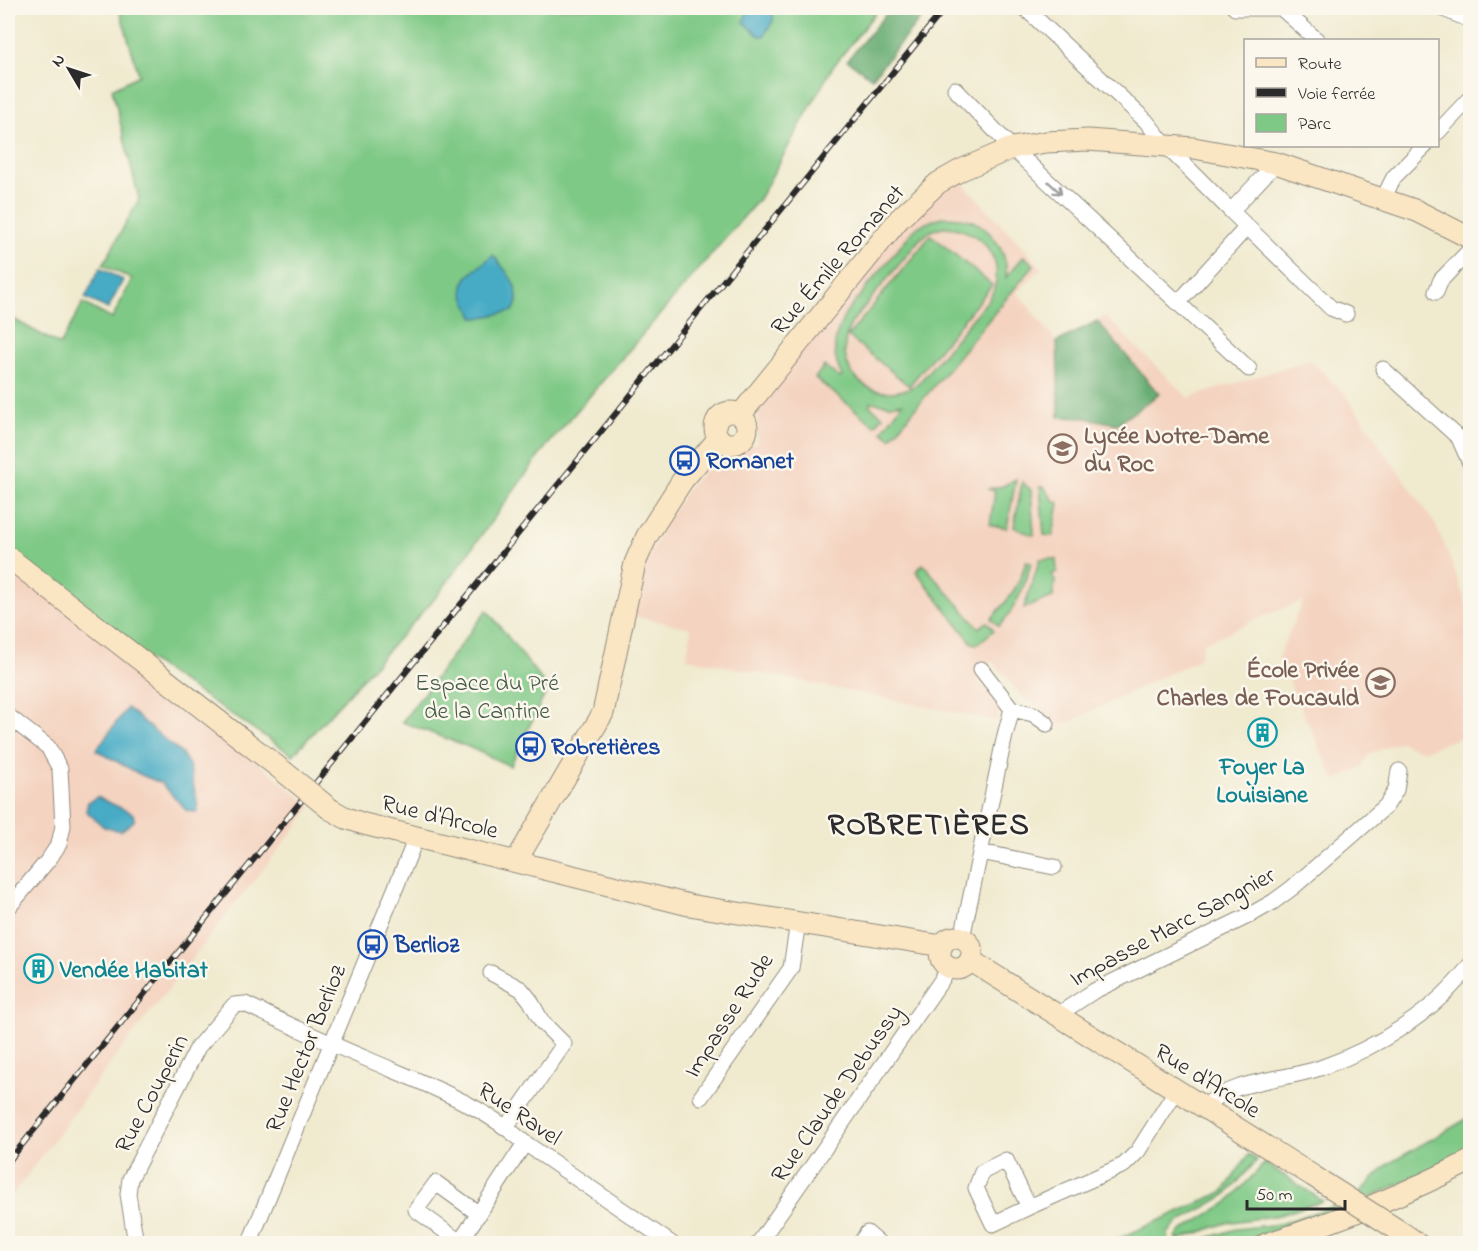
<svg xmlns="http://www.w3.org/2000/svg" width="1478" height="1251" viewBox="0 0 1478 1251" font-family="'Indie Flower',sans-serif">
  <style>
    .built { fill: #f4d3c0 }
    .green { fill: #7fc986; stroke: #557a58; stroke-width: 1.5; fill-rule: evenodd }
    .forest { fill: #67ad73; stroke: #496c4f; stroke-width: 1.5 }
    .water { fill: #46abc5; stroke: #386b78; stroke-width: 1.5 }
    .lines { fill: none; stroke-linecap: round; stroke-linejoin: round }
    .street-casing { stroke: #8e8a7d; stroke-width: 17 }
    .secondary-casing { stroke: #8e8a7d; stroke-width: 23 }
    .street { stroke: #fff; stroke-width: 15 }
    .secondary { stroke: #fbe6c4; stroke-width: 21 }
    .rail-casing { stroke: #2b2b2b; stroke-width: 6 }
    .rail { stroke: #fbf7ec; stroke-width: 4; stroke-dasharray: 11; stroke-linecap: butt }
    .secondary-bridge-casing { stroke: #8e8a7d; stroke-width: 23; stroke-linecap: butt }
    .secondary-bridge { stroke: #fbe6c4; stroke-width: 21 }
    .oneway { stroke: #a0a0a0 }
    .labels { text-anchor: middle; stroke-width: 5; stroke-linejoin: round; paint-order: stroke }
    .street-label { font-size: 24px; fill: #2b2b2b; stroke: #fbf7ec }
    .education-label { font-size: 24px; font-weight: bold; fill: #785e54; stroke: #fbf7ec; text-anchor: start }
    .transit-label { font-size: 24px; font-weight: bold; fill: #164399; stroke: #fbf7ec; text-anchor: start }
    .park-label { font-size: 24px; fill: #445a46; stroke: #fbf7ec }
    .culture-label { font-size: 24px; font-weight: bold; fill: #0d838f; stroke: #fbf7ec }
    .district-label { font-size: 30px; font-weight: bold; letter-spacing: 1.5px; fill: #2b2b2b; stroke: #fbf7ec }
  </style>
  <rect width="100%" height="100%" fill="#fbf7ec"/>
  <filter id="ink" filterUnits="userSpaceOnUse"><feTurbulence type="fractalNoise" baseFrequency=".0167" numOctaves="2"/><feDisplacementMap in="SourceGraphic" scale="12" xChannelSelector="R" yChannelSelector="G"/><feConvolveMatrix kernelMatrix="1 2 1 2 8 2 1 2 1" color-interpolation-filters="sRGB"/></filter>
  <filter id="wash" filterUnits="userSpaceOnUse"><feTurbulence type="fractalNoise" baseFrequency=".008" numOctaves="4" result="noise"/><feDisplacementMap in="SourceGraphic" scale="24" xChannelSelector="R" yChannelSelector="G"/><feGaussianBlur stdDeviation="1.35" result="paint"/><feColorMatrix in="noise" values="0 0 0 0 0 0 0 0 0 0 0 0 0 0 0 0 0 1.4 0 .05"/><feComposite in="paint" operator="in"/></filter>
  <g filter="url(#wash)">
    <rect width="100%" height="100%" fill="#f0eacf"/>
    <!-- built -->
    <path class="built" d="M961,181l81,87 -25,24 40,50 48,-26 83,82 122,-38 35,34 90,130 13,29 22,61v95l-3,16v10l-44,16 -23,-9 -31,12 -8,14 -26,13 -57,-123 25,-57 -32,12 -67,30 -5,16 -138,67 -40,-31 -29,-34 -17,13 25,36 -4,11 -309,-63 4,-30 -58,-12 11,-49 18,-39 25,-39 23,-24 17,-10 30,-12v-31l4,-10 139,-175 34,-31z
      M8,552l304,255 -186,236 -118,158z"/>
    <!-- green -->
    <path class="green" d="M119,8h760l-47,60 -73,131 -214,249 -108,148 -144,159 -206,-136 -79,-67v-236l52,29 23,-42 29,16 20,-40 -29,-14 36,-66 -27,-110 27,-14z
      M941,217c8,0 17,0 25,2 24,6 43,34 40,58l18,-21 10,9 -143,173 -9,-7 21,-28 -12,2 -20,-3 -2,3 14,11 -8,10 -60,-48 9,-12 16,12 2,-2c-12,-23 -8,-42 4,-63l65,-80 8,-7zM943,227c38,0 68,36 46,72l-71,85c-46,26 -91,-15 -66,-62l68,-83 11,-8z
      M931,235l61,50 -83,101 -61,-50z
      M1016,479l-9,49 -17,-3 5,-34 -8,-2 16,-3z
      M1022,482l9,8 3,45c-8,-1 -12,-6 -20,-8z
      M1040,487h4l10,14 5,2 -6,33 -9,-1z
      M1040,559h16l1,13 -5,2 3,7 -2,16 -29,11z
      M1026,561l5,2c-6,23 -15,46 -32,63l-8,-7c17,-18 29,-34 35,-58z
      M923,564l56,64 8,-6 7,8 -16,14 -6,-1 -56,-72z
      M487,610l61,78 -38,78 -39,-18 -69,-26z
      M1470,1117v34l-101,47 -9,-6 28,-28z
      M1249,1154l8,6 -31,35 -47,27 -11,11 1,10h-60l114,-51z
      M1265,1163l58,38 -44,14 -53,8 -48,17 -2,-3 5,-6 46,-28z
      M1334,1206l4,4 -101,33 -48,1 47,-15 44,-5z"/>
    <!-- forest -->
    <path class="forest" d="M891,8h38l-57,70 -25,-18z
      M1097,321l62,73 -42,30 -31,-6 -27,-1 -2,-75z"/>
    <!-- water -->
    <path class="water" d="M748,8h16l9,6v7l-9,15h-5l-15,-14z
      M493,255c12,14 33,37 20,56l-35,7h-3c-24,-38 -10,-38 18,-63z
      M100,268l23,12 -15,29 -23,-11z
      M127,708l55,46 7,11 9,41 -1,6 -10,-1 -26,-28 -20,-8 -45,-25z
      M97,797l35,16 2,3v5l-13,10 -17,-4 -18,-16 2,-9z"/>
  </g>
  <g filter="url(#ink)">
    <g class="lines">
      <defs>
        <path id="street" d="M1028,8l-2,1 120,112 20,25 65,65 45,-48
          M1235,8h48
          M1281,8l36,32
          M1441,8l29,12
          M955,89l57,59 237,221
          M1438,132l32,-34
          M1383,199l11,-22 31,-31
          M1231,211l100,97 15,6
          M1436,292l5,-12 29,-30
          M1178,303l68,-75
          M1383,369l76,69 11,25
          M981,669l31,40
          M8,716l40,31 12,22 3,57 -4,18 -10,15 -41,49
          M981,852l73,15
          M962,938l43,-203 7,-26 21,5 14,10
          M491,973l30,16 9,11 12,22 22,22 -57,82
          M1060,1017l5,-7 29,-19 156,-76 23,-13 19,-14 94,-82 10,-16 3,-19
          M701,1097l90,-129 7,-46
          M1204,1108c25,-28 82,-28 116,-40 57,-20 114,-55 150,-103
          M1006,1160l23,47 -36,17 -17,-36 6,-16z
          M1029,1207l95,-42 14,-14 38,-60
          M479,1214l-43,-31 -20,27 44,32 65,-99
          M136,1244l-8,-50 2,-15 68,-132 36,-42 11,-1c40,19 81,38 122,55 55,24 113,44 158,84l147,101
          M249,1244l163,-396 2,-11
          M758,1244l192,-276
          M860,1244l7,-11 13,11"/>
        <path id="secondary" d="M715 428a16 16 0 1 1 32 0a16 16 0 1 1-32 0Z
          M741,414l158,-195 39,-36 23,-13 51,-22 34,-6 42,-2 106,8 82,15 141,48 53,27
          M8,557l275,214
          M330,809l16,9 18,6 325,81 253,41
          M518,861l4,-10 81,-138 32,-150 12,-27 35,-55 37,-43
          M940 953a16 16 0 1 1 32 0a16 16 0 1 1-32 0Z
          M970,960l343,216
          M1404,1234l14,10
          M1266,1244c72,-23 138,-49 204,-83"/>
      </defs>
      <!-- street casing -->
      <use href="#street" class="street-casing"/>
      <!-- secondary casing -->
      <use href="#secondary" class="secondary-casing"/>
      <!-- street -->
      <use href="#street" class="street"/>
      <!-- secondary -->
      <use href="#secondary" class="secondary"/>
      <defs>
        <path id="rail" d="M8,1162l937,-1154"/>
      </defs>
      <!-- rail casing -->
      <use href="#rail" class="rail-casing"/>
      <!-- rail -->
      <use href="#rail" class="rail"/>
      <defs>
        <path id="secondary-bridge" d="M283,771l47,38
          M1313,1176l91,58"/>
      </defs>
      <!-- secondary-bridge casing -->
      <use href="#secondary-bridge" class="secondary-bridge-casing"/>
      <!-- secondary-bridge -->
      <use href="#secondary-bridge" class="secondary-bridge"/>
    </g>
    <!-- one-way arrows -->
    <defs><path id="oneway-shaft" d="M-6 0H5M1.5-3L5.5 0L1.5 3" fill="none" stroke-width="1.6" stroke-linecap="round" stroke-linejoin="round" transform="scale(1.5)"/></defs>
    <use class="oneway" href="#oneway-shaft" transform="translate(1055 188) rotate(43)"/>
  </g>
  <!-- icons -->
  <defs>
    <symbol id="school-ring" viewBox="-11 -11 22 22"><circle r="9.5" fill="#fbf7ec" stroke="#8d6e63" stroke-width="1.5"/><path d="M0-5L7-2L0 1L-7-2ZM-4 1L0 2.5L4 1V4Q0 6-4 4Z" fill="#8d6e63"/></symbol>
    <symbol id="bus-ring" viewBox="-11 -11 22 22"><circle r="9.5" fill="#fbf7ec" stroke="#1a4fb4" stroke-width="1.5"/><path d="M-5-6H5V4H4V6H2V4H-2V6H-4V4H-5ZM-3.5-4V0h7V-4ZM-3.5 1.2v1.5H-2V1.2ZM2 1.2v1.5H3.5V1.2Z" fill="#1a4fb4"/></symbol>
    <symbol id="building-ring" viewBox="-11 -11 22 22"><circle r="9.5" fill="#fbf7ec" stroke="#0f9aa8" stroke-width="1.5"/><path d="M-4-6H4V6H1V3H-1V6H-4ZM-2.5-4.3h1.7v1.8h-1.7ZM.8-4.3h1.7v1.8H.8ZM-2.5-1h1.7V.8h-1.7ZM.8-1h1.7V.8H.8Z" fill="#0f9aa8"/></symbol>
  </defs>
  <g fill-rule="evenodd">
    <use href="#school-ring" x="1046" y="432" width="33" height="33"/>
    <use href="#bus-ring" x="668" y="444" width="33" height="33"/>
    <use href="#school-ring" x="1364" y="666" width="33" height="33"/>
    <use href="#building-ring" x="1246" y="716" width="33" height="33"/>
    <use href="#bus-ring" x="514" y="730" width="33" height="33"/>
    <use href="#bus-ring" x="356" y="928" width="33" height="33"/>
    <use href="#building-ring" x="22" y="952" width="33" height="33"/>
  </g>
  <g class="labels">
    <!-- street labels -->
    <g class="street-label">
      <text transform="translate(837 259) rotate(-49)" y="8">Rue Émile Romanet</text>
      <text transform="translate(440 816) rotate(14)" y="8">Rue d'Arcole</text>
      <text transform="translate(1172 926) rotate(-28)" y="8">Impasse Marc Sangnier</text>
      <text transform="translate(728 1015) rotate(-57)" y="8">Impasse Rude</text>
      <text transform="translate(305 1048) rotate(-68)" y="8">Rue Hector Berlioz</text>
      <text transform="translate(1208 1080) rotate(32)" y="8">Rue d'Arcole</text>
      <text transform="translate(151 1093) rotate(-62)" y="8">Rue Couperin</text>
      <text transform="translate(836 1093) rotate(-55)" y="8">Rue Claude Debussy</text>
      <text transform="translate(520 1113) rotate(34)" y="8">Rue Ravel</text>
    </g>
    <!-- education labels -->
    <g class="education-label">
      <text x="1084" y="443">Lycée Notre-Dame<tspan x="1084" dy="28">du Roc</tspan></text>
      <text x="1359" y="677" text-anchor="end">École Privée<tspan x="1359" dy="28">Charles de Foucauld</tspan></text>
    </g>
    <!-- transit labels -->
    <g class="transit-label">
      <text x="706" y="468">Romanet</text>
      <text x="551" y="754">Robretières</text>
      <text x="394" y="952">Berlioz</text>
    </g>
    <!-- park labels -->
    <g class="park-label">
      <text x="487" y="690">Espace du Pré<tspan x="487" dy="28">de la Cantine</tspan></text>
    </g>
    <!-- culture labels -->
    <g class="culture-label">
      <text x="1262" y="774">Foyer La<tspan x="1262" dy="28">Louisiane</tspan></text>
      <text x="60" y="977" text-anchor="start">Vendée Habitat</text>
    </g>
    <!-- district labels -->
    <g class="district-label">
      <text x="929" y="834">ROBRETIÈRES</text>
    </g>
  </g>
  <!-- margin -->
  <rect width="1478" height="1251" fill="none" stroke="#fbf7ec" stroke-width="30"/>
  <!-- legend -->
  <rect x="1244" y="39" width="195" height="108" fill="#fbf7ec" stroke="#a8a59f" stroke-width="1.5"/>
  <rect x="1256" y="58" width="30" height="9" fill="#fbe6c4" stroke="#a8a59f" stroke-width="1.5"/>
  <text x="1298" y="69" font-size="18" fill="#2b2b2b">Route</text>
  <rect x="1256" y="88" width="30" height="9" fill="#2b2b2b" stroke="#a8a59f" stroke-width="1.5"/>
  <text x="1298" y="99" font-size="18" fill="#2b2b2b">Voie ferrée</text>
  <rect x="1256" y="114" width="30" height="18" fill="#7fc986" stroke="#a8a59f" stroke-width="1.5"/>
  <text x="1298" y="129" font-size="18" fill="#2b2b2b">Parc</text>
  <!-- north arrow -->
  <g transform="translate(69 69) rotate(309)" stroke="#fbf7ec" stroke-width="4.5" paint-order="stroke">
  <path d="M0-4.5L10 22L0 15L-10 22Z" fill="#2b2b2b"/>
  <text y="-9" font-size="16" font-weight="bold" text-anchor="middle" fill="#2b2b2b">N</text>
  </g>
  <!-- scale -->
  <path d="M1247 1200v9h98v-9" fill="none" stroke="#2b2b2b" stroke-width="3"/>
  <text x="1256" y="1200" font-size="18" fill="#2b2b2b" stroke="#fbf7ec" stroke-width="4.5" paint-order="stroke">50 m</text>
</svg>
